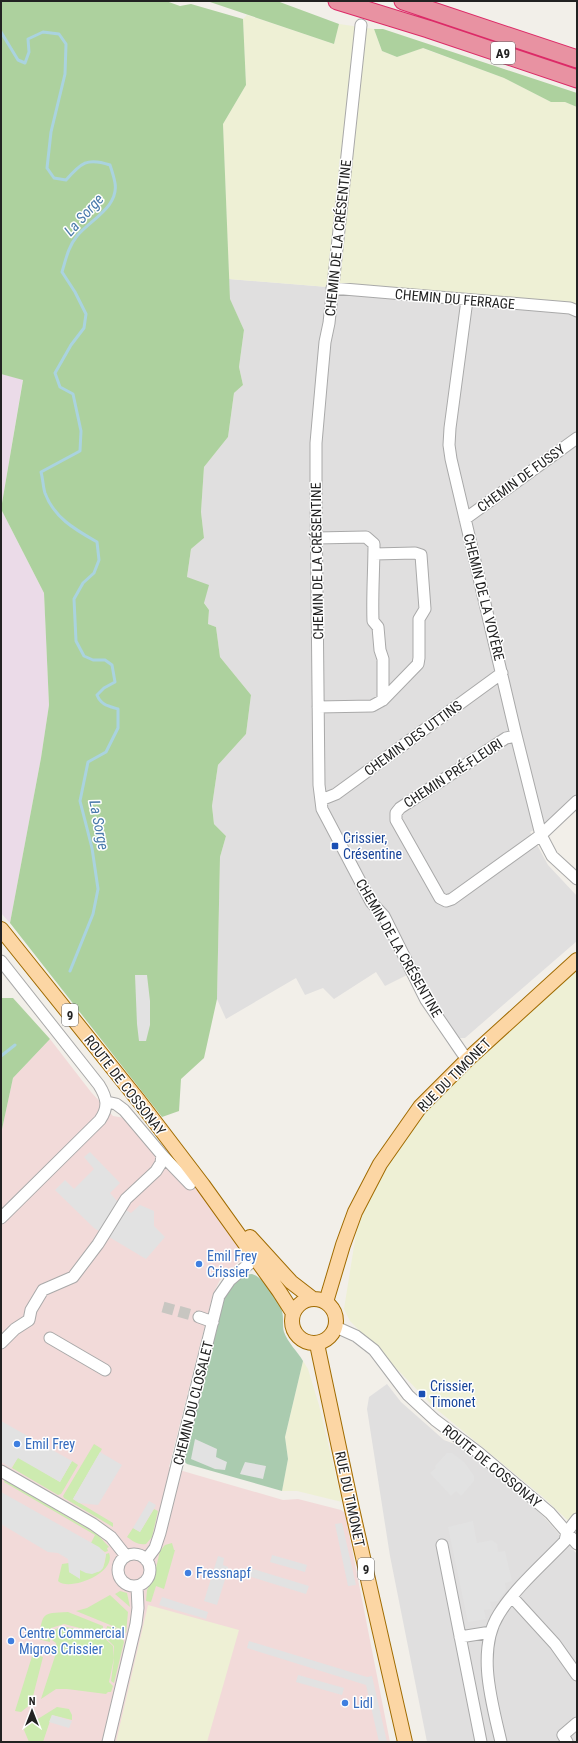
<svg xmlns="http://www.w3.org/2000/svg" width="578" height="1743" viewBox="0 0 578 1743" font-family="'Roboto Condensed',sans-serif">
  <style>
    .residential { fill: #e0dfdf }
    .commercial { fill: #f2dad9 }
    .industrial { fill: #ebdbe8 }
    .farmland { fill: #eef0d5 }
    .grass { fill: #cdebb0 }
    .forest { fill: #add19e }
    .cemetery { fill: #aacbaf }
    .parking { fill: #e2e2e2 }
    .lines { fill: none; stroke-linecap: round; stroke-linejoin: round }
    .stream { stroke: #aad3df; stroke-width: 3 }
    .minor-tunnel { stroke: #c8c6c1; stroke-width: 11; stroke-dasharray: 11 5.5; stroke-linecap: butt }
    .minor-casing { stroke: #a9a9a9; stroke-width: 13 }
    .major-casing { stroke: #a06b00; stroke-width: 16 }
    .highway-casing { stroke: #dc2a67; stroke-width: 19 }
    .minor { stroke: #fff; stroke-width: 11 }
    .major { stroke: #fcd6a4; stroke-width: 14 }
    .highway { stroke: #e892a2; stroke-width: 17 }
    .transit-dot { fill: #1a4fb4; stroke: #fff; stroke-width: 1.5 }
    .shop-dot { fill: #3f7fe0; stroke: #fff; stroke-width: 1.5 }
    .labels { text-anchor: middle; stroke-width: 3; stroke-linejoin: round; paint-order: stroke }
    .shield { fill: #fff; stroke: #646464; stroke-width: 1 }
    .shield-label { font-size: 13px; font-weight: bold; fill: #222 }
    .street-label { font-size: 14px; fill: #222; stroke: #fff }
    .transit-label { font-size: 14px; fill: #164399; stroke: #fff; text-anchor: start }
    .shop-label { font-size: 14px; fill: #366cbe; stroke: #fff; text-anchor: start }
    .water-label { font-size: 15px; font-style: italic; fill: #4a7aab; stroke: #fff }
  </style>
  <rect width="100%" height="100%" fill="#f2efe9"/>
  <!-- residential -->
  <path class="residential" d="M229,279l99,8 10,-4 239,21v492l-26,25 -21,11 18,33 29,31v45l-112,97h-7l-41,-68 -32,16 -9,-14 -42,27 -11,-11 -18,7 -9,-17 -70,41 -9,-20 3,-142 6,-21 -12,-12 -2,-18 6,-41 28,-31 5,-39 -31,-38 -4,-30 -8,-3 1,-14 -22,-33 4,-28 13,-11 -3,-26 3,-45 24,-30 6,-44 9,-8 -4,-18 5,-37 -14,-30z
    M387,1384l14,18 43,38 24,9 75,67 34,38v188h-150l-37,-186 -23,-147 2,-12z"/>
  <!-- commercial -->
  <path class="commercial" d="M50,1039l41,53 22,24 12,2 62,68 10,2 44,59 1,5 -1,8 -21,20 -7,14 -44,173 114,33 15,-1 43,11 4,3 45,229h-389v-608l12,-56z"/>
  <!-- industrial -->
  <path class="industrial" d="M1,374l22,5 -22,130 43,84 5,112 -8,53 -31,165 -9,-10z"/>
  <!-- farmland -->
  <path class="farmland" d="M247,15l87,29 5,-20 35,5 8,22 15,6 25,-9 82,30 47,24h14l12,5v197l-239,-21 -10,4 -99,-8 -6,-155 23,-39 -3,-66z
    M577,965v564l-34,-32 -108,-89 -85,-87 -6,-12 15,-94 27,-51 38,-57z
    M303,1361l5,8 11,36 23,97 -45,-11h-15l6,-32 -3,-22z
    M148,1605l91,25 -32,112h-91z"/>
  <!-- grass -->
  <path class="grass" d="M94,1444l8,5 -29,50 40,24v4l-49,-29 -1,-2z
    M18,1457l42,25 12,-21 6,4 -17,29 -3,1 -46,-27z
    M5,1480l92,54 12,13 -2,1 1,3 -3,1 -14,-9 4,-8 -91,-53z
    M154,1509l4,2 -6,26 -6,7c-8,1 -12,-2 -19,-7l6,-9 7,4z
    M172,1543l2,7h1l-11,39 -8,-3 -5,16 -5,-1 1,-11 7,-14 6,-25 5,-6z
    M109,1553c8,20 -40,39 -51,28l4,-17 7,-1v9l11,6v-8c18,4 24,5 26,-16z
    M120,1591l7,2 3,14 -15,-13z
    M110,1595l18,17 -2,21 -5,-2 -1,-2 -44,-18 11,-3z
    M68,1612l35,14v8l-39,-10 -13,4 -1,14 -12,-3c6,-26 2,-26 30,-27z
    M62,1626l39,9 12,11 1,12 -5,24 4,4 -2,6h-3l-2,2 -39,-5h-11l-15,10 16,-49 -1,-7 -4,-3v-9z
    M107,1626l12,3 5,13 -10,41 -3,-2 3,-22v-13l-9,-9z
    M33,1653l10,4 -12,47 -10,8 -6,-1z
    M57,1707l12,2 3,6v5l-20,-5 -9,27h-14l-5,-12 1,-3z"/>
  <!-- forest -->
  <path class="forest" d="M1,1h165l14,5 11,-2 52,15 3,66 -23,39 7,175 14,31 -5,37 4,18 -9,8 -6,44 -24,30 -3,45 3,26 -13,11 -4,28 22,8 -5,18 5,7 -1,14 8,3 4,30 31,38 -5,39 -28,31 -6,41 2,18 12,12 -6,21 -3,142 -13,59 -23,21 -2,32 -17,6 -152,-194 31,-165 8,-53 -5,-112 -43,-84 22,-129 -22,-6z
    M207,1h70l62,23 -5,20z
    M374,29h9l194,64v14l-12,-5h-14l-47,-24 -81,-30 -26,9 -15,-6z
    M1,998h12l37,41 -37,39 -12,56z"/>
  <!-- cemetery -->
  <path class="cemetery" d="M252,1274c11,3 28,25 30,37 2,7 0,15 2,21 4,11 13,19 19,29l-18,76 3,22 -6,32 -95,-27 -5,-5 41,-159c8,-11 14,-25 29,-26z"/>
  <!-- parking -->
  <path class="parking" d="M135,975h12l3,26v24l-4,16h-7l-2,-17z
    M90,1152l30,31 -10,10 14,16 7,4 9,-8 14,6v15l11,11 -19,22 -52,-31 -39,-38 10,-10 9,9 20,-20 -10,-12z
    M1,1421l71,40 -12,21 -42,-24 -7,10 -10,-6z
    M195,1439l22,10 -1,8 11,5 -2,8 -10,-1 -24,-10z
    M100,1452l22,13 -24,40 -19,-2 -6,-4z
    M447,1453h5l12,9 10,14v5l-13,15 -5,-5 -5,5 -21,-23 6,-5 -1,-2z
    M245,1462l21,4 -3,13 -23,-5z
    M1,1492l98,55 7,7 -3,14 -3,3 -8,3 -6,-1 -6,-3v9l-11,-7 -1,-13 -10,-6 -10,-1 -47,-28z
    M149,1501l7,4 -16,27 -7,-4z
    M473,1521l4,22 15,-3 5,4 1,8 7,-1 7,30 -7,2 1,7 -8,11 -8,1 2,7 -8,1 2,9 -18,3 -20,-95z
    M342,1523l14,62 -8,1 -13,-62z
    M272,1555l35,10 -2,7 -35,-10z
    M218,1556l6,2 -1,7 5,2v3l-11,35 -13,-4z
    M247,1567l62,19 -3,8 -61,-19z
    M162,1597l46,15 -2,7 -47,-14z
    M249,1641l118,36 5,-1 15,66h-8l-13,-57 -119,-37z
    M298,1675l46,13 -2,7 -46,-13z
    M52,1715l20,6 -3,7 -20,-6z"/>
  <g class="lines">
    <!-- stream -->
    <path class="stream" d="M1,32l17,28 7,3 4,-11 -1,-13 15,-7 16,2 7,10 -1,30 -14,58 -4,36 7,10 12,2c15,-17 21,-23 44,-15 2,6 4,12 5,18 4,24 -25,37 -38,53 -9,11 -11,23 -15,36l13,20 11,22 -2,14 -13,17 -16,28 5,14 13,7 8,37 -1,20 -39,21c2,7 2,15 4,21 9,25 31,37 52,49l2,18 -5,13 -11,10 -9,16 2,42 8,15 9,4h12l7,5 3,17 -11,6 -7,7c4,10 11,11 21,14v19l-12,24 -18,10 -8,39 12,47 6,41 -5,25 -23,57
      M1,1056l14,-11"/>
    <!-- minor-tunnel -->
    <path class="minor-tunnel" d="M163,1307l36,10"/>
    <defs>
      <path id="minor" d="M361,25l-32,298 -4,19 -3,33 -6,68v55l3,287 3,24 49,93 13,14 42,84 41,60
        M332,288l238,20 7,3
        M467,300l-17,128 -1,17 2,14 64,272 26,104 11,21 25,23
        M465,519l112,-81
        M316,538l50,-1 8,7c0,26 -2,51 -1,77l5,6 2,23 3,9v41
        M318,707l54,-1 11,-6 35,-36 1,-6v-39l6,-10 -4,-54 -6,-2 -41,1
        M516,736l-10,2 -106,70 -4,5v7l44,78 6,3 6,-2 89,-64 36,-34
        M321,800l15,-6 166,-121
        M1,961l98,124c8,13 10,22 1,35l-99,98
        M107,1102l9,2 8,6 38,45 28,29
        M199,1317l14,5
        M336,1327l20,9 18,14 34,45 27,25 44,33 71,60 27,31
        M50,1338l55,32
        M1,1343l14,-14 14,-9 2,-10 12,-20 30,-13 25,-33 28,-45 30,-28 5,-8 1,-8
        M1,1471l92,53 18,13 15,19
        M442,1545l39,197
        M118 1570a16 16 0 1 1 32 0a16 16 0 1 1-32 0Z
        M146,1560l9,-12 5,-15 59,-237 11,-16 26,-22
        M512,1597l43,47 22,31
        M460,1637l31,-5
        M108,1742l28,-118 2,-16 -1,-22
        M501,1742c-9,-39 -25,-92 -2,-128 16,-26 45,-51 66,-73l2,-9 10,-13
        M567,1742l-4,-7 14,-12"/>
      <path id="major" d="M1,929l138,172 64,84 76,106 14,22
        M250,1237l41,45 22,17
        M292 1321a22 22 0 1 1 44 0a22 22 0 1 1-44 0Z
        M326,1302l17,-57 12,-33 25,-48 40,-57 47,-47 110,-100
        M317,1344l35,165 53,233"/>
      <path id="highway" d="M337,1l91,28 149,50
        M403,1l174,58"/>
    </defs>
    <!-- minor casing -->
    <use href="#minor" class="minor-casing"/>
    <!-- major casing -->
    <use href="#major" class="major-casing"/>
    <!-- highway casing -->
    <use href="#highway" class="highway-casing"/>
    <!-- minor -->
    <use href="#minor" class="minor"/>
    <!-- major -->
    <use href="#major" class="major"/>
    <!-- highway -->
    <use href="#highway" class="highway"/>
  </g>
  <!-- markers -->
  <g class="transit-dot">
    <rect x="331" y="842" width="8" height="8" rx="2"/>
    <rect x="418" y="1390" width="8" height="8" rx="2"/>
  </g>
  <g class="shop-dot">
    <circle cx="199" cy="1264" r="4"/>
    <circle cx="17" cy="1444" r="4"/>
    <circle cx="188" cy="1573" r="4"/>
    <circle cx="11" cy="1641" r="4"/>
    <circle cx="345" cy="1703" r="4"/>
  </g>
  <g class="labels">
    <!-- shield labels -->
    <g class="shield">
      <rect x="491" y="42" width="24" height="22" rx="3"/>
      <rect x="62" y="1004" width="16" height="22" rx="3"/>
      <rect x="358" y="1558" width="16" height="22" rx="3"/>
    </g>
    <g class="shield-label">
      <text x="503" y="58">A9</text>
      <text x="70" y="1020">9</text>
      <text x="366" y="1574">9</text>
    </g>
    <!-- street labels -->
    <g class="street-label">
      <text transform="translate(338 238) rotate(-84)" y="5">CHEMIN DE LA CRÉSENTINE</text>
      <text transform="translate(455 299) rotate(5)" y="5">CHEMIN DU FERRAGE</text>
      <text transform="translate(521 478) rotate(-36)" y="5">CHEMIN DE FUSSY</text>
      <text transform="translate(317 561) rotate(-91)" y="5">CHEMIN DE LA CRÉSENTINE</text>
      <text transform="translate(484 597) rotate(76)" y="5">CHEMIN DE LA VOYÈRE</text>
      <text transform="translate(413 738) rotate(-36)" y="5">CHEMIN DES UTTINS</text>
      <text transform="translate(453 773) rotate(-33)" y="5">CHEMIN PRÉ-FLEURI</text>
      <text transform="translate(399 948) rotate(60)" y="5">CHEMIN DE LA CRÉSENTINE</text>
      <text transform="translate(454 1075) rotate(-45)" y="5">RUE DU TIMONET</text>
      <text transform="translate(125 1085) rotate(52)" y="5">ROUTE DE COSSONAY</text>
      <text transform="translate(193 1403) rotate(-76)" y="5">CHEMIN DU CLOSALET</text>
      <text transform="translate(492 1466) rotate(39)" y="5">ROUTE DE COSSONAY</text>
      <text transform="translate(350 1499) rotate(78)" y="5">RUE DU TIMONET</text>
    </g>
    <!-- transit labels -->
    <g class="transit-label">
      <text x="343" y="843">Crissier,<tspan x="343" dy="16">Crésentine</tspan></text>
      <text x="430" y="1391">Crissier,<tspan x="430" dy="16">Timonet</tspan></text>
    </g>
    <!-- shop labels -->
    <g class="shop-label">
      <text x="207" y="1261">Emil Frey<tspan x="207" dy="16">Crissier</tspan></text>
      <text x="25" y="1449">Emil Frey</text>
      <text x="196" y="1578">Fressnapf</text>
      <text x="19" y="1638">Centre Commercial<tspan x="19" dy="16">Migros Crissier</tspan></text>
      <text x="353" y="1708">Lidl</text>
    </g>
    <!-- water labels -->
    <g class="water-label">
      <text transform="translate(84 215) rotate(-48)" y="5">La Sorge</text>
      <text transform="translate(99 825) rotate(79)" y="5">La Sorge</text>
    </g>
  </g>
  <!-- border -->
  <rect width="578" height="1743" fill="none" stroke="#222222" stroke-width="4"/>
  <!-- north arrow -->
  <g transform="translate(32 1711)" stroke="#ffffff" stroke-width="3" paint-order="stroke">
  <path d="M0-3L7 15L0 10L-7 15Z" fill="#222222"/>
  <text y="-6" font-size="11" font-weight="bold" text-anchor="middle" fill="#222222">N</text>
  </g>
</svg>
